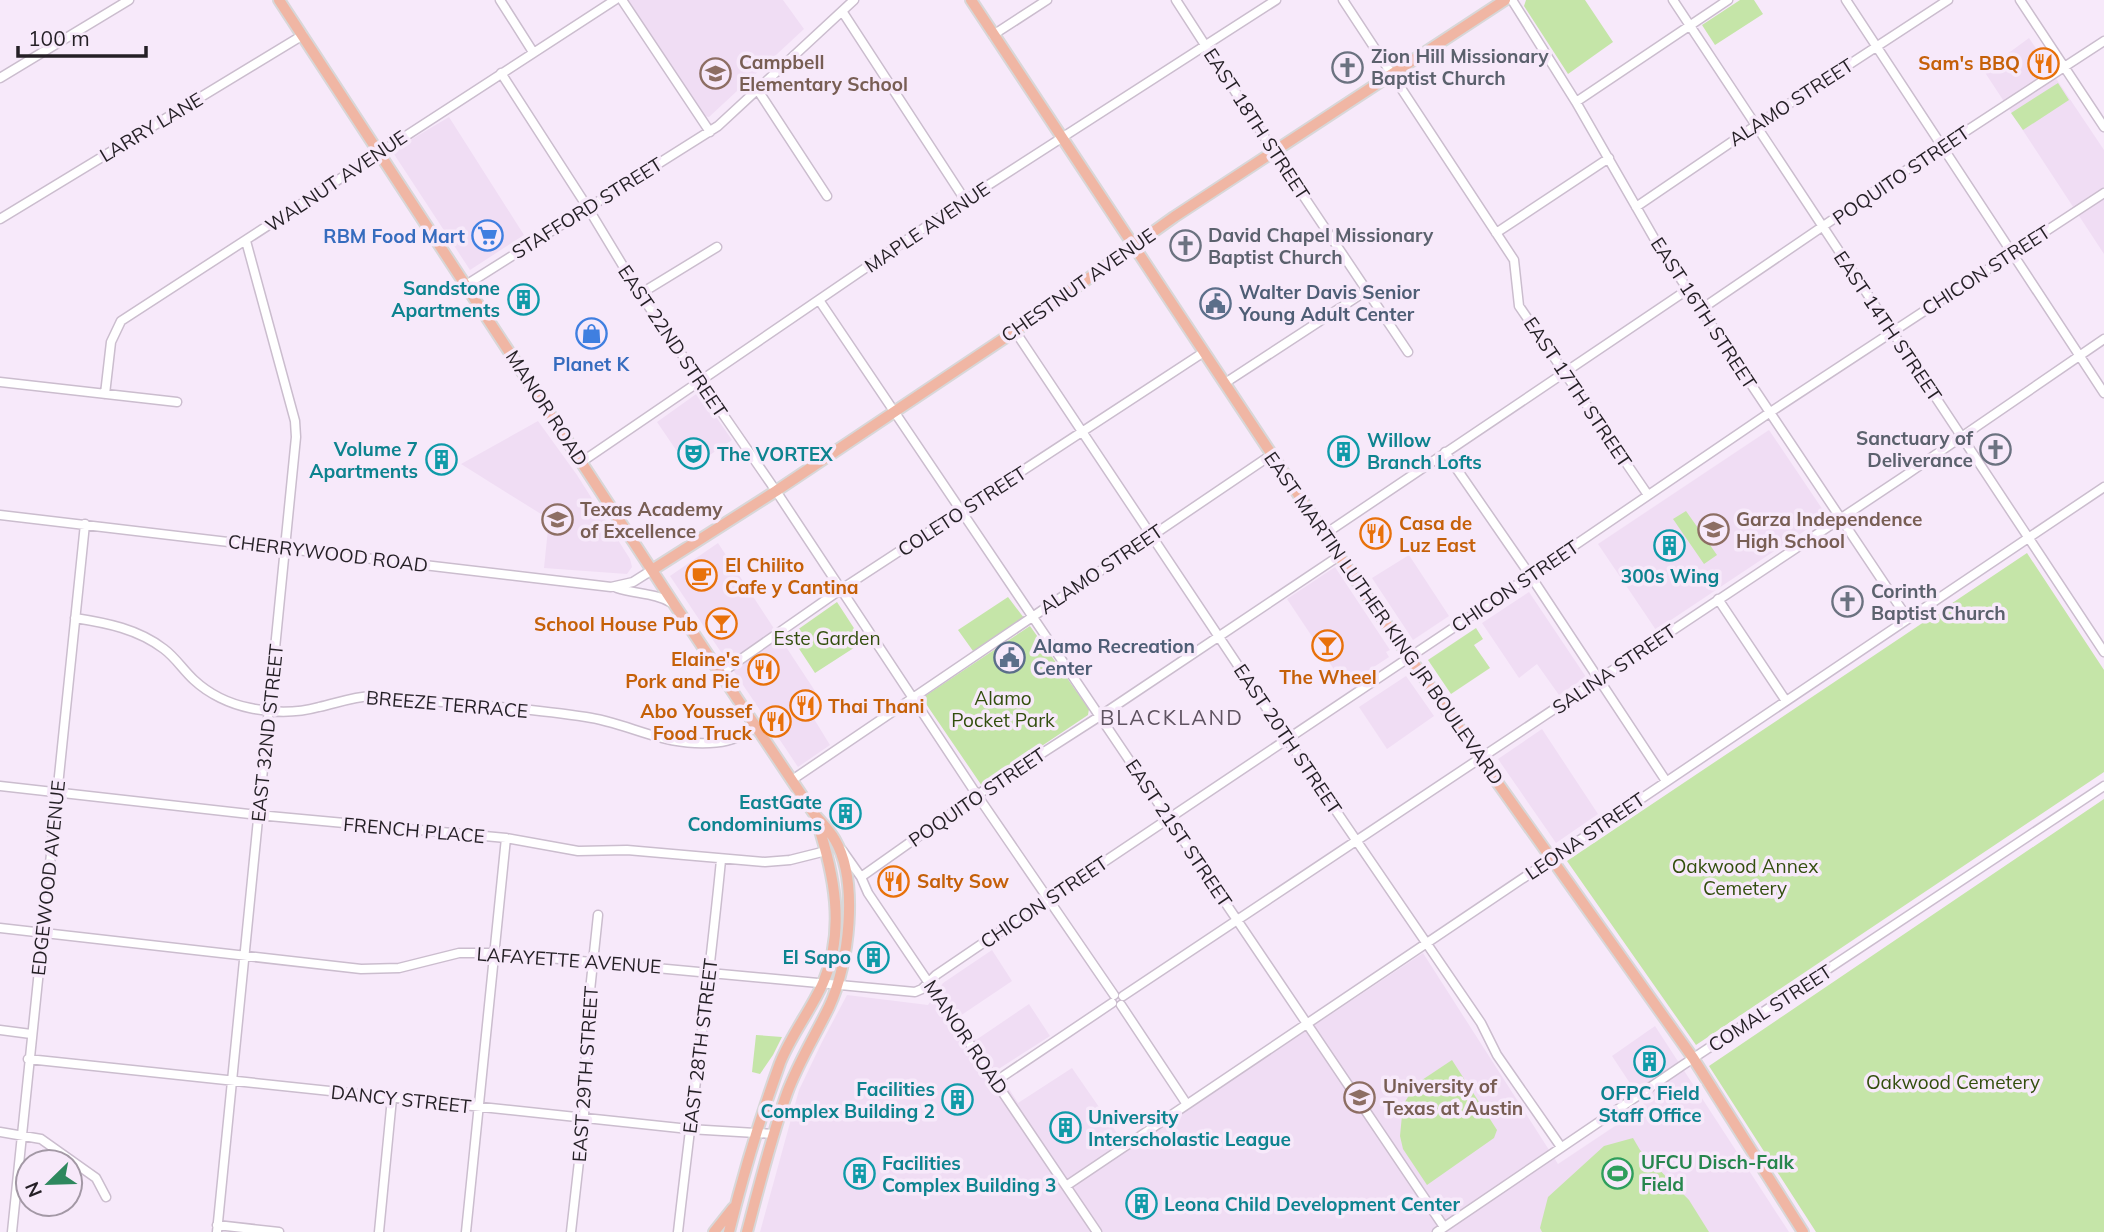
<svg xmlns="http://www.w3.org/2000/svg" width="2104" height="1232" viewBox="0 0 2104 1232" font-family="Mulish,sans-serif">
  <style>
    .built { fill: #f0ddf4 }
    .green { fill: #c5e5a8 }
    .lines { fill: none; stroke-linecap: round; stroke-linejoin: round }
    .minor-casing { stroke: #cbbdce; stroke-width: 11 }
    .major-casing { stroke: #d8d7d8; stroke-width: 14 }
    .minor { stroke: #fff; stroke-width: 8 }
    .major { stroke: #f0b6a4; stroke-width: 10 }
    .labels { text-anchor: middle; stroke-width: 7; stroke-linejoin: round; paint-order: stroke }
    .worship-label { font-size: 19px; font-weight: bold; fill: #5b616d; stroke: #f7e9fa; text-anchor: start }
    .education-label { font-size: 19px; font-weight: bold; fill: #785e54; stroke: #f7e9fa; text-anchor: start }
    .food-label { font-size: 19px; font-weight: bold; fill: #c56008; stroke: #f7e9fa; text-anchor: end }
    .street-label { font-size: 19px; fill: #241f25; stroke: #f7e9fa }
    .shop-label { font-size: 19px; font-weight: bold; fill: #366cbe; stroke: #f7e9fa; text-anchor: end }
    .culture-label { font-size: 19px; font-weight: bold; fill: #0d838f; stroke: #f7e9fa; text-anchor: end }
    .service-label { font-size: 19px; font-weight: bold; fill: #4e5e75; stroke: #f7e9fa; text-anchor: start }
    .park-label { font-size: 19px; fill: #324e0d; stroke: #f7e9fa }
    .leisure-label { font-size: 19px; font-weight: bold; fill: #27864d; stroke: #f7e9fa; text-anchor: start }
    .neighbourhood-label { font-size: 21px; letter-spacing: 2px; fill: #5f5361; stroke: #f7e9fa }
  </style>
  <rect width="100%" height="100%" fill="#f7e9fa"/>
  <!-- built -->
  <path class="built" d="M627,0h156l21,29 -95,88 -5,-1z
    M2029,38l75,112v104l-120,-183z
    M449,117l75,118 -54,35 -78,-119z
    M699,392l33,48 -43,29 -32,-47z
    M538,421l39,54 53,84 2,8 -5,7 -83,-6 5,-49 -88,-55z
    M1769,430l58,86 -171,114 -58,-86z
    M718,543l97,148 -12,10 27,44 -32,22 -128,-191z
    M1409,555l40,61 -36,24 -41,-62z
    M1335,567l55,83 -4,2 3,5 -44,29 -58,-87z
    M1529,592l57,85 -27,18 -22,-31 -18,14 -37,-55z
    M1406,676l28,40 -47,33 -28,-42z
    M1542,729l56,85 -42,29 -58,-84z
    M992,950l20,31 -52,35 16,24 53,-36 21,32 -53,34 21,33 54,-35 56,81 295,-196 135,211 87,-58 -33,-50 43,-30 134,206h-1029l39,-142 23,-48 25,-47 81,10 15,-22z"/>
  <!-- green -->
  <path class="green" d="M1526,0h59l28,42 -45,32 -44,-68z
    M1740,0h14l9,14 -48,31 -13,-20z
    M2058,83l11,17 -46,30 -12,-17z
    M1686,511l31,44 -13,9 -31,-45z
    M2027,553l77,117v102l-408,273 -129,-184z
    M1008,597l16,21 -51,33 -15,-21z
    M837,602l26,40 -48,31 -25,-38z
    M1030,626l59,83 -1,6 -106,71 -60,-88z
    M1476,628l7,11 -9,6 16,23 -39,26 -23,-34z
    M2104,799v433h-288l-107,-166z
    M756,1035l26,2 -9,18 -13,19 -8,-2z
    M1452,1060l45,70 -3,8 -67,47 -24,-36 -3,-13 3,-31 13,-21z
    M1633,1138l7,12 49,50 20,32h-167l-2,-4 8,-31 56,-51z"/>
  <g class="lines">
    <defs>
      <path id="minor" d="M500,0l33,52
        M622,0l88,132
        M1176,0l102,158 130,194
        M1343,0l171,260 5,46 129,189
        M1512,0l64,102 82,143 250,374
        M1673,0l431,652
        M1846,0l258,393
        M2020,0l84,127
        M842,11l123,189
        M993,35l54,-35
        M501,73l87,135 52,86 136,197 201,304 137,200
        M0,78l129,-78
        M757,89l70,107
        M1576,102l152,-102
        M1636,207l119,-81 193,-126
        M0,219l303,-184
        M1496,233l113,-75
        M466,285l252,-159 136,-126
        M640,294l77,-47
        M819,300l625,927
        M1700,310l182,-124 222,-145
        M1015,331l272,408 194,284 16,32 64,92
        M0,382l177,20
        M1225,383l141,-92
        M105,394l6,-52 10,-21 494,-321
        M1445,452l85,123 136,206
        M583,461l382,-261 311,-200
        M0,515l611,72 22,-5 19,-12
        M1325,534l362,-244
        M617,588c18,6 39,5 55,15
        M1718,599l68,102
        M75,618c32,5 63,11 89,31 12,9 19,21 30,31 15,14 36,24 56,28 23,5 47,5 69,-1 18,-4 34,-10 52,-11 72,7 144,10 215,21 37,5 71,25 109,26 25,1 41,-2 61,-16
        M721,673l119,-83 364,-238
        M792,780l479,-325
        M0,786l258,29 248,23 72,13 49,-1 138,12 25,-2 36,-9
        M842,850l19,27 7,16 229,339
        M861,877l116,-82 123,-79 239,-160
        M0,928l361,41 38,-1 60,-15h35l421,39 7,-3 14,-14 53,-36 482,-323 298,-203 335,-220
        M1123,996l780,-519 201,-138
        M1121,1005l65,98
        M0,1030l31,4
        M28,1059l661,70 85,5
        M996,1081l116,-78
        M0,1132l41,7 55,39 10,19
        M1066,1186l1038,-699
        M217,1225l62,7
        M12,1232l73,-708
        M217,1232l79,-795 -1,-16 -49,-180
        M379,1232l13,-134
        M466,1232l40,-394
        M571,1232l13,-115 3,-98 11,-104
        M678,1232c14,-124 31,-248 43,-372
        M1437,1232l246,-167 421,-279"/>
      <path id="major" d="M279,0l397,607 139,208c7,8 15,16 20,25 24,41 14,125 -6,167 -14,29 -31,56 -42,86 -16,45 -28,93 -40,139
        M971,0l368,556 141,202 213,300 110,174
        M652,570l124,-79 239,-160 159,-114 331,-217
        M714,1232l19,-24
        M729,1232c14,-57 31,-114 51,-169 11,-28 31,-53 43,-80 23,-53 11,-109 -6,-162"/>
    </defs>
    <!-- minor casing -->
    <use href="#minor" class="minor-casing"/>
    <!-- major casing -->
    <use href="#major" class="major-casing"/>
    <!-- minor -->
    <use href="#minor" class="minor"/>
    <!-- major -->
    <use href="#major" class="major"/>
  </g>
  <!-- icons -->
  <defs>
    <symbol id="restaurant-ring" viewBox="-11 -11 22 22"><circle r="9.5" fill="#f7e9fa" stroke="#e8710a" stroke-width="1.5"/><path d="M-5-6h1v4h1v-4h1v4h1v-4h1v5L-1.5 .5V6h-2V.5L-5-1ZM5-6V6H3V1.5H1.5Q1.5-4 5-6Z" fill="#e8710a"/></symbol>
    <symbol id="church-ring" viewBox="-11 -11 22 22"><circle r="9.5" fill="#f7e9fa" stroke="#6b7280" stroke-width="1.5"/><path d="M-1.2-6h2.4v3.5h3.3v2.4h-3.3V6h-2.4V-.1h-3.3v-2.4h3.3Z" fill="#6b7280"/></symbol>
    <symbol id="school-ring" viewBox="-11 -11 22 22"><circle r="9.5" fill="#f7e9fa" stroke="#8d6e63" stroke-width="1.5"/><path d="M0-5L7-2L0 1L-7-2ZM-4 1L0 2.5L4 1V4Q0 6-4 4Z" fill="#8d6e63"/></symbol>
    <symbol id="supermarket-ring" viewBox="-11 -11 22 22"><circle r="9.5" fill="#f7e9fa" stroke="#3f7fe0" stroke-width="1.5"/><path d="M-6-5.5h2.5l.6 2H6L4.5 2H-2.5L-4.4-4H-6ZM-1.5 3.2a1.3 1.3 0 1 0 .1 0ZM3 3.2a1.3 1.3 0 1 0 .1 0Z" fill="#3f7fe0"/></symbol>
    <symbol id="building-ring" viewBox="-11 -11 22 22"><circle r="9.5" fill="#f7e9fa" stroke="#0f9aa8" stroke-width="1.5"/><path d="M-4-6H4V6H1V3H-1V6H-4ZM-2.5-4.3h1.7v1.8h-1.7ZM.8-4.3h1.7v1.8H.8ZM-2.5-1h1.7V.8h-1.7ZM.8-1h1.7V.8H.8Z" fill="#0f9aa8"/></symbol>
    <symbol id="civic-ring" viewBox="-11 -11 22 22"><circle r="9.5" fill="#f7e9fa" stroke="#5c6f8a" stroke-width="1.5"/><path d="M-.6-6.5H3V-4.5H.6V-3L4-1V1h2V6H-6V1h2V-1L-.6-3ZM-1.2 2.5V6h2.4V2.5Z" fill="#5c6f8a"/></symbol>
    <symbol id="shop-ring" viewBox="-11 -11 22 22"><circle r="9.5" fill="#f7e9fa" stroke="#3f7fe0" stroke-width="1.5"/><path d="M-5-2.5h2.3a2.7 3.5 0 0 1 5.4 0H5L5.5 6h-11ZM-1.5-2.5h3a1.5 2.3 0 0 0-3 0Z" fill="#3f7fe0"/></symbol>
    <symbol id="theatre-ring" viewBox="-11 -11 22 22"><circle r="9.5" fill="#f7e9fa" stroke="#0f9aa8" stroke-width="1.5"/><path d="M-5-5.5Q0-4 5-5.5V0Q5 5 0 6Q-5 5-5 0ZM-3.3-2.5H-1v1.5H-3.3ZM1-2.5H3.3v1.5H1ZM-2.8 1Q0 5.5 2.8 1Z" fill="#0f9aa8"/></symbol>
    <symbol id="cafe-ring" viewBox="-11 -11 22 22"><circle r="9.5" fill="#f7e9fa" stroke="#e8710a" stroke-width="1.5"/><path d="M-5.5-4.5H6V0H3Q3 3.5 0 3.5H-2.5Q-5.5 3.5-5.5 0ZM3-3.2v2h1.7v-2ZM-6 4.5H4V6H-6Z" fill="#e8710a"/></symbol>
    <symbol id="bar-ring" viewBox="-11 -11 22 22"><circle r="9.5" fill="#f7e9fa" stroke="#e8710a" stroke-width="1.5"/><path d="M-6-5H6L.8 .8V4.5H3.5V6h-7V4.5H-.8V.8Z" fill="#e8710a"/></symbol>
    <symbol id="university-ring" viewBox="-11 -11 22 22"><circle r="9.5" fill="#f7e9fa" stroke="#8d6e63" stroke-width="1.5"/><path d="M0-5L7-2L0 1L-7-2ZM-4 1L0 2.5L4 1V4Q0 6-4 4Z" fill="#8d6e63"/></symbol>
    <symbol id="stadium-ring" viewBox="-11 -11 22 22"><circle r="9.5" fill="#f7e9fa" stroke="#2e9e5b" stroke-width="1.5"/><path d="M0-5a6.5 5 0 1 0 0 10a6.5 5 0 1 0 0-10ZM-3.5-1.8h7v3.6h-7Z" fill="#2e9e5b"/></symbol>
  </defs>
  <g fill-rule="evenodd">
    <use href="#restaurant-ring" x="2026" y="46" width="35" height="35"/>
    <use href="#church-ring" x="1330" y="50" width="35" height="35"/>
    <use href="#school-ring" x="698" y="56" width="35" height="35"/>
    <use href="#supermarket-ring" x="470" y="218" width="35" height="35"/>
    <use href="#church-ring" x="1168" y="228" width="35" height="35"/>
    <use href="#building-ring" x="506" y="282" width="35" height="35"/>
    <use href="#civic-ring" x="1198" y="286" width="35" height="35"/>
    <use href="#shop-ring" x="574" y="316" width="35" height="35"/>
    <use href="#church-ring" x="1978" y="432" width="35" height="35"/>
    <use href="#building-ring" x="1326" y="434" width="35" height="35"/>
    <use href="#theatre-ring" x="676" y="436" width="35" height="35"/>
    <use href="#building-ring" x="424" y="442" width="35" height="35"/>
    <use href="#school-ring" x="540" y="502" width="35" height="35"/>
    <use href="#school-ring" x="1696" y="512" width="35" height="35"/>
    <use href="#restaurant-ring" x="1358" y="516" width="35" height="35"/>
    <use href="#building-ring" x="1652" y="528" width="35" height="35"/>
    <use href="#cafe-ring" x="684" y="558" width="35" height="35"/>
    <use href="#church-ring" x="1830" y="584" width="35" height="35"/>
    <use href="#bar-ring" x="704" y="606" width="35" height="35"/>
    <use href="#bar-ring" x="1310" y="628" width="35" height="35"/>
    <use href="#civic-ring" x="992" y="640" width="35" height="35"/>
    <use href="#restaurant-ring" x="746" y="652" width="35" height="35"/>
    <use href="#restaurant-ring" x="788" y="688" width="35" height="35"/>
    <use href="#restaurant-ring" x="758" y="704" width="35" height="35"/>
    <use href="#building-ring" x="828" y="796" width="35" height="35"/>
    <use href="#restaurant-ring" x="876" y="864" width="35" height="35"/>
    <use href="#building-ring" x="856" y="940" width="35" height="35"/>
    <use href="#building-ring" x="1632" y="1044" width="35" height="35"/>
    <use href="#university-ring" x="1342" y="1080" width="35" height="35"/>
    <use href="#building-ring" x="940" y="1082" width="35" height="35"/>
    <use href="#building-ring" x="1048" y="1110" width="35" height="35"/>
    <use href="#stadium-ring" x="1600" y="1156" width="35" height="35"/>
    <use href="#building-ring" x="842" y="1156" width="35" height="35"/>
    <use href="#building-ring" x="1124" y="1186" width="35" height="35"/>
  </g>
  <g class="labels">
    <!-- worship labels -->
    <g class="worship-label">
      <text x="1371" y="63">Zion Hill Missionary<tspan x="1371" dy="22">Baptist Church</tspan></text>
      <text x="1208" y="242">David Chapel Missionary<tspan x="1208" dy="22">Baptist Church</tspan></text>
      <text x="1973" y="445" text-anchor="end">Sanctuary of<tspan x="1973" dy="22">Deliverance</tspan></text>
      <text x="1871" y="598">Corinth<tspan x="1871" dy="22">Baptist Church</tspan></text>
    </g>
    <!-- education labels -->
    <g class="education-label">
      <text x="739" y="69">Campbell<tspan x="739" dy="22">Elementary School</tspan></text>
      <text x="580" y="516">Texas Academy<tspan x="580" dy="22">of Excellence</tspan></text>
      <text x="1736" y="526">Garza Independence<tspan x="1736" dy="22">High School</tspan></text>
      <text x="1383" y="1093">University of<tspan x="1383" dy="22">Texas at Austin</tspan></text>
    </g>
    <!-- food labels -->
    <g class="food-label">
      <text x="2020" y="70">Sam's BBQ</text>
      <text x="1399" y="530" text-anchor="start">Casa de<tspan x="1399" dy="22">Luz East</tspan></text>
      <text x="725" y="572" text-anchor="start">El Chilito<tspan x="725" dy="22">Cafe y Cantina</tspan></text>
      <text x="698" y="631">School House Pub</text>
      <text x="740" y="666">Elaine's<tspan x="740" dy="22">Pork and Pie</tspan></text>
      <text x="1328" y="684" text-anchor="middle">The Wheel</text>
      <text x="828" y="713" text-anchor="start">Thai Thani</text>
      <text x="752" y="718">Abo Youssef<tspan x="752" dy="22">Food Truck</tspan></text>
      <text x="917" y="888" text-anchor="start">Salty Sow</text>
    </g>
    <!-- street labels -->
    <g class="street-label">
      <text transform="translate(1791 102) rotate(-33)" y="7">ALAMO STREET</text>
      <text transform="translate(1257 124) rotate(57)" y="7">EAST 18TH STREET</text>
      <text transform="translate(151 127) rotate(-31)" y="7">LARRY LANE</text>
      <text transform="translate(1901 175) rotate(-34)" y="7">POQUITO STREET</text>
      <text transform="translate(336 181) rotate(-34)" y="7">WALNUT AVENUE</text>
      <text transform="translate(587 208) rotate(-32)" y="7">STAFFORD STREET</text>
      <text transform="translate(927 227) rotate(-34)" y="7">MAPLE AVENUE</text>
      <text transform="translate(1986 270) rotate(-33)" y="7">CHICON STREET</text>
      <text transform="translate(1078 285) rotate(-35)" y="7">CHESTNUT AVENUE</text>
      <text transform="translate(1704 313) rotate(57)" y="7">EAST 16TH STREET</text>
      <text transform="translate(1888 326) rotate(56)" y="7">EAST 14TH STREET</text>
      <text transform="translate(673 341) rotate(56)" y="7">EAST 22ND STREET</text>
      <text transform="translate(1578 392) rotate(56)" y="7">EAST 17TH STREET</text>
      <text transform="translate(547 408) rotate(57)" y="7">MANOR ROAD</text>
      <text transform="translate(962 511) rotate(-33)" y="7">COLETO STREET</text>
      <text transform="translate(328 553) rotate(7)" y="7">CHERRYWOOD ROAD</text>
      <text transform="translate(1101 569) rotate(-34)" y="7">ALAMO STREET</text>
      <text transform="translate(1515 586) rotate(-34)" y="7">CHICON STREET</text>
      <text transform="translate(1384 618) rotate(55)" y="7">EAST MARTIN LUTHER KING JR BOULEVARD</text>
      <text transform="translate(1614 669) rotate(-34)" y="7">SALINA STREET</text>
      <text transform="translate(447 704) rotate(5)" y="7">BREEZE TERRACE</text>
      <text transform="translate(267 733) rotate(-84)" y="7">EAST 32ND STREET</text>
      <text transform="translate(1288 739) rotate(56)" y="7">EAST 20TH STREET</text>
      <text transform="translate(977 797) rotate(-34)" y="7">POQUITO STREET</text>
      <text transform="translate(414 830) rotate(5)" y="7">FRENCH PLACE</text>
      <text transform="translate(1179 833) rotate(56)" y="7">EAST 21ST STREET</text>
      <text transform="translate(1585 836) rotate(-34)" y="7">LEONA STREET</text>
      <text transform="translate(48 878) rotate(-84)" y="7">EDGEWOOD AVENUE</text>
      <text transform="translate(1044 902) rotate(-34)" y="7">CHICON STREET</text>
      <text transform="translate(569 960) rotate(4)" y="7">LAFAYETTE AVENUE</text>
      <text transform="translate(1770 1008) rotate(-33)" y="7">COMAL STREET</text>
      <text transform="translate(966 1037) rotate(56)" y="7">MANOR ROAD</text>
      <text transform="translate(700 1046) rotate(-83)" y="7">EAST 28TH STREET</text>
      <text transform="translate(585 1074) rotate(-86)" y="7">EAST 29TH STREET</text>
      <text transform="translate(401 1099) rotate(6)" y="7">DANCY STREET</text>
    </g>
    <!-- shop labels -->
    <g class="shop-label">
      <text x="465" y="243">RBM Food Mart</text>
      <text x="591" y="371" text-anchor="middle">Planet K</text>
    </g>
    <!-- culture labels -->
    <g class="culture-label">
      <text x="500" y="295">Sandstone<tspan x="500" dy="22">Apartments</tspan></text>
      <text x="1367" y="447" text-anchor="start">Willow<tspan x="1367" dy="22">Branch Lofts</tspan></text>
      <text x="418" y="456">Volume 7<tspan x="418" dy="22">Apartments</tspan></text>
      <text x="717" y="461" text-anchor="start">The VORTEX</text>
      <text x="1670" y="583" text-anchor="middle">300s Wing</text>
      <text x="822" y="809">EastGate<tspan x="822" dy="22">Condominiums</tspan></text>
      <text x="851" y="964">El Sapo</text>
      <text x="935" y="1096">Facilities<tspan x="935" dy="22">Complex Building 2</tspan></text>
      <text x="1650" y="1100" text-anchor="middle">OFPC Field<tspan x="1650" dy="22">Staff Office</tspan></text>
      <text x="1088" y="1124" text-anchor="start">University<tspan x="1088" dy="22">Interscholastic League</tspan></text>
      <text x="882" y="1170" text-anchor="start">Facilities<tspan x="882" dy="22">Complex Building 3</tspan></text>
      <text x="1164" y="1211" text-anchor="start">Leona Child Development Center</text>
    </g>
    <!-- service labels -->
    <g class="service-label">
      <text x="1239" y="299">Walter Davis Senior<tspan x="1239" dy="22">Young Adult Center</tspan></text>
      <text x="1033" y="653">Alamo Recreation<tspan x="1033" dy="22">Center</tspan></text>
    </g>
    <!-- park labels -->
    <g class="park-label">
      <text x="827" y="645">Este Garden</text>
      <text x="1003" y="705">Alamo<tspan x="1003" dy="22">Pocket Park</tspan></text>
      <text x="1745" y="873">Oakwood Annex<tspan x="1745" dy="22">Cemetery</tspan></text>
      <text x="1953" y="1089">Oakwood Cemetery</text>
    </g>
    <!-- leisure labels -->
    <g class="leisure-label">
      <text x="1641" y="1169">UFCU Disch-Falk<tspan x="1641" dy="22">Field</tspan></text>
    </g>
    <!-- neighbourhood labels -->
    <g class="neighbourhood-label">
      <text x="1172" y="725">BLACKLAND</text>
    </g>
  </g>
  <!-- north arrow -->
  <g transform="translate(49 1183) rotate(247)"><circle r="33" fill="#f7e9fa" stroke="#a398a5" stroke-width="2"/>
  <path d="M0-5L12 26L0 18L-12 26Z" fill="#2e885e"/>
  <text y="-10" font-size="19" font-weight="bold" text-anchor="middle" fill="#241f25">N</text>
  </g>
  <!-- scale -->
  <path d="M18 46v10h128v-10" fill="none" stroke="#241f25" stroke-width="3.5"/>
  <text x="28" y="46" font-size="21" fill="#241f25" stroke="#f7e9fa" stroke-width="5" paint-order="stroke">100 m</text>
</svg>
